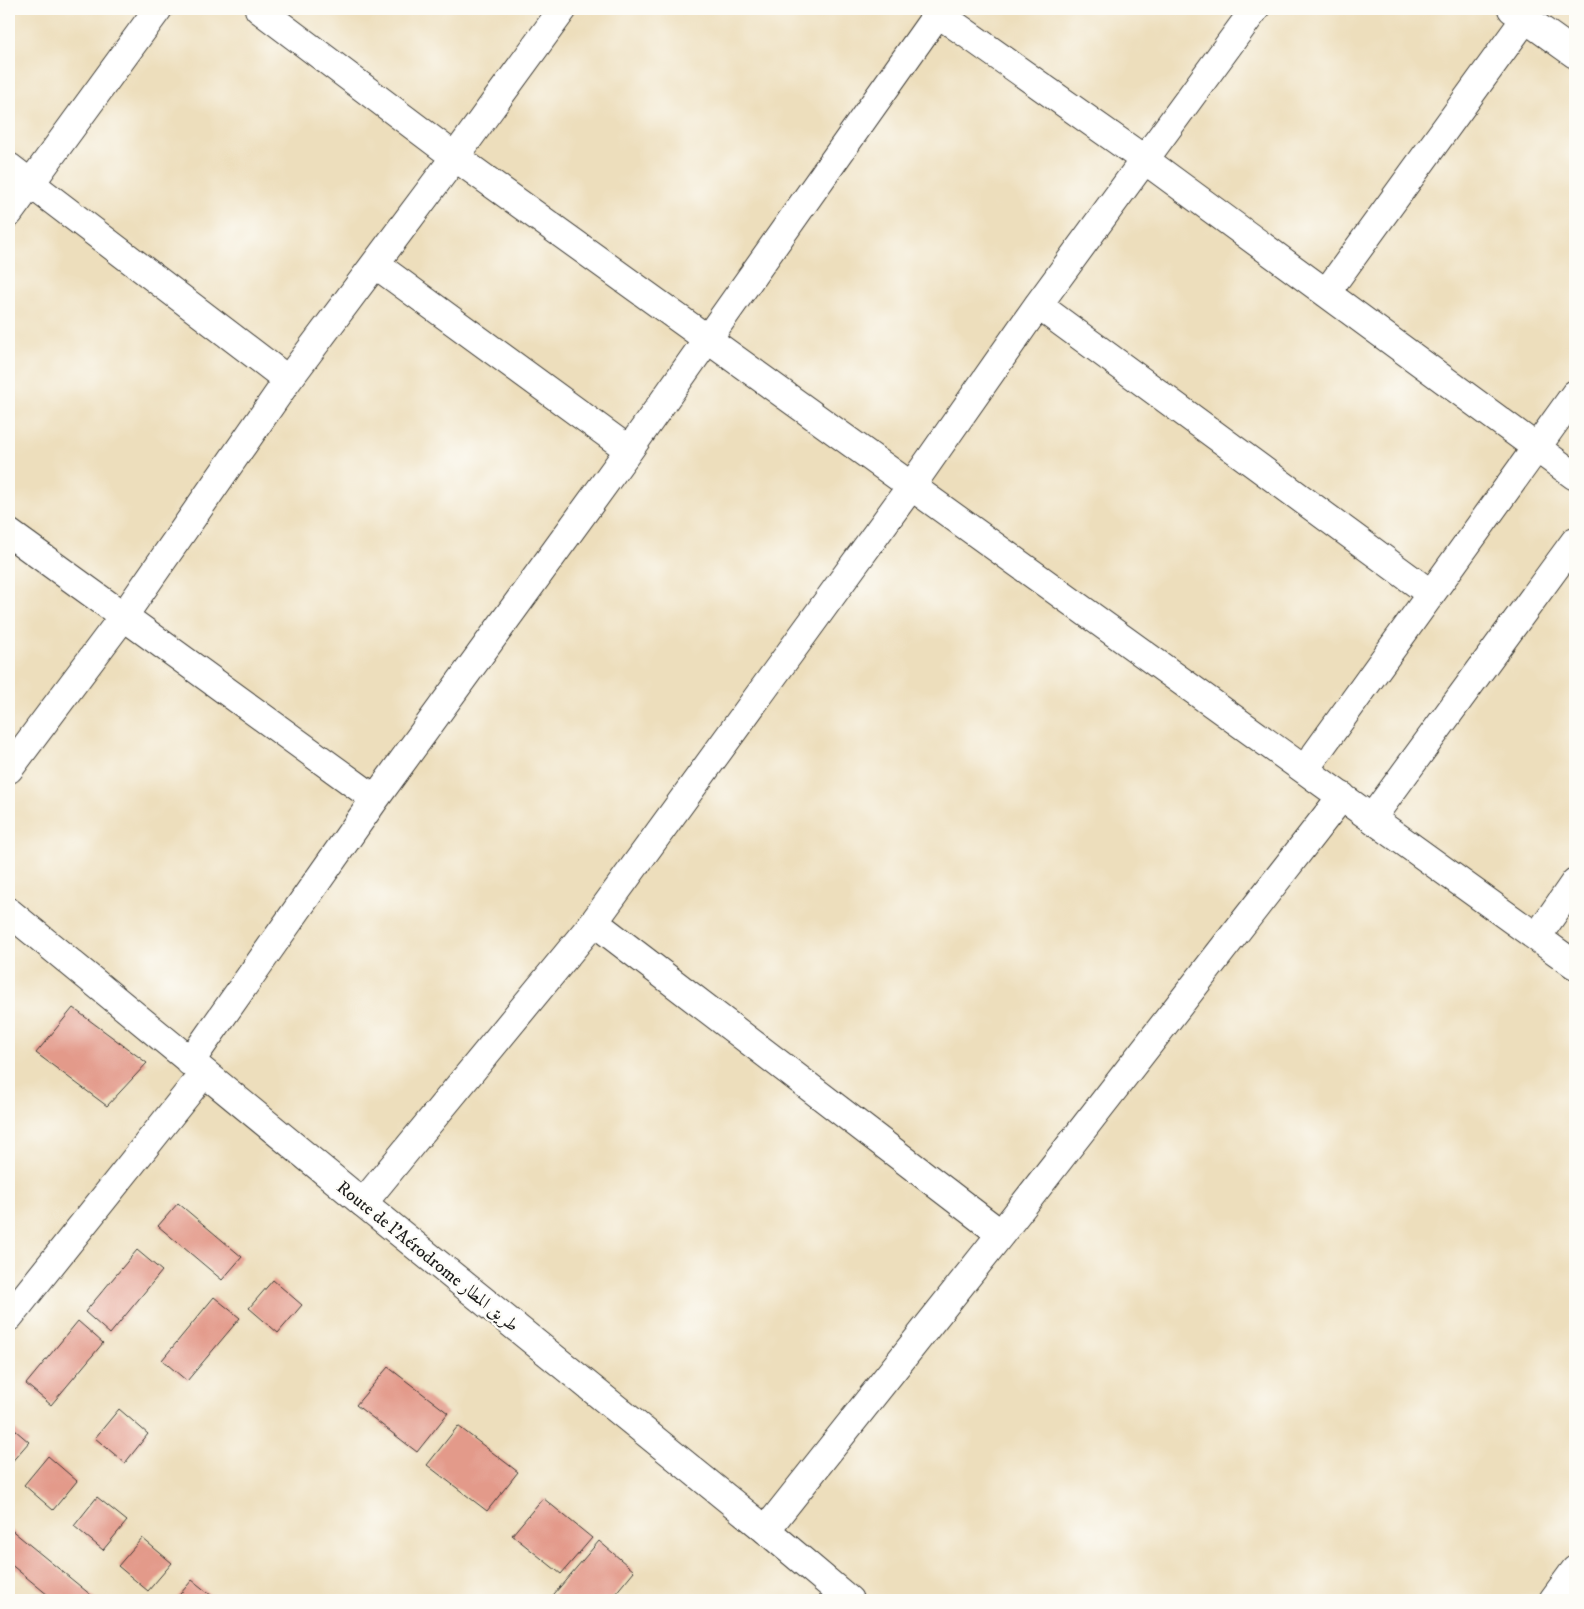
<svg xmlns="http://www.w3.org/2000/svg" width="1584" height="1609" viewBox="0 0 1584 1609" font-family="'IM FELL DW Pica',Amiri,serif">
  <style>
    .building { fill: #e39a8a }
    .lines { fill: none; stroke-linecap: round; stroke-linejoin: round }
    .minor-casing { stroke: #3b3934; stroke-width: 30 }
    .tertiary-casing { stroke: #3b3934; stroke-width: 30 }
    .minor { stroke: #fff; stroke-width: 28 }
    .tertiary { stroke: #fff; stroke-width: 28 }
    .labels { text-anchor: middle; stroke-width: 4.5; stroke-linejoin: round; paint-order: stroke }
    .street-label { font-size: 18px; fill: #1c1c1c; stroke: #fdfcf7 }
  </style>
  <rect width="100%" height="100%" fill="#fdfcf7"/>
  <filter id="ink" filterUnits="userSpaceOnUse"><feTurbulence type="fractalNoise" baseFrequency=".02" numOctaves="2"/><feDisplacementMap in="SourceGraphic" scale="10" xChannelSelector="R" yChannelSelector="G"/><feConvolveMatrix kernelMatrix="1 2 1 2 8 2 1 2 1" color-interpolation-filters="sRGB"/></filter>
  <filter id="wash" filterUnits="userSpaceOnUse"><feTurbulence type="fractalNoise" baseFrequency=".0096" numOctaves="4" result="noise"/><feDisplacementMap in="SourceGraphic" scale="20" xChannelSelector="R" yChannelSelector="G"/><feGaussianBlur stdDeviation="1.12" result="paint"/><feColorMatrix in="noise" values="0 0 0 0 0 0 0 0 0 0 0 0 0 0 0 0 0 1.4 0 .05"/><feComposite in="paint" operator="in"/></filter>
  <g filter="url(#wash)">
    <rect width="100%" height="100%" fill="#eddebc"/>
    <g id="blocks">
      <!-- building -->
      <path class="building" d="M73,1008l74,55 -40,43 -71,-53z
        M178,1203l64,54 -20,23 -64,-54z
        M137,1250l25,21 -52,63 -25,-22z
        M273,1280l29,25 -24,28 -29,-25z
        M214,1297l26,21 -53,63 -25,-21z
        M78,1321l25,22 -52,62 -25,-21z
        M388,1367l60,46 -31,39 -61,-47z
        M119,1409l29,25 -23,29 -30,-25z
        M9,1425l20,17 -20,23z
        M458,1426l60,46 -31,39 -60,-46z
        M48,1456l29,25 -24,29 -29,-25z
        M97,1497l30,24 -24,29 -29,-24z
        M543,1498l49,40 -31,36 -49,-39z
        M9,1528l88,72h-43l-45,-37z
        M142,1538l30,25 -24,28 -30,-25z
        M599,1541l35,30 -24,29h-61z
        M192,1580l25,20h-42z"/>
    </g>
  </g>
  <g filter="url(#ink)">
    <use href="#blocks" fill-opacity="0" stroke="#3b3934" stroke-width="1"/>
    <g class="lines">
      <defs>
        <path id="minor" d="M259,9l196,148 1120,808
          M932,9l213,151 430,316
          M1512,9l63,45
          M9,167l279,213
          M9,213l149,-204
          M375,264l254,186
          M1326,293l199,-274
          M1038,305l393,289
          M9,533l366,266
          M9,769l114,-152 165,-237 167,-223 108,-148
          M1305,769l270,-375
          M1372,818l203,-277
          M594,922l407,312
          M1537,937l38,-55
          M190,1062l185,-263 254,-349 312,-441
          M363,1203l231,-281 318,-437 126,-180 217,-296
          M766,1530l235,-296 341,-438
          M1553,1600l22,-30"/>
        <path id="tertiary" d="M9,912l354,291 403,327 83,70
          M9,1317l195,-244"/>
      </defs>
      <!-- minor casing -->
      <use href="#minor" class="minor-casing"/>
      <!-- tertiary casing -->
      <use href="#tertiary" class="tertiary-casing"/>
      <!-- minor -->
      <use href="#minor" class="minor"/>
      <!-- tertiary -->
      <use href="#tertiary" class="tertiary"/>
    </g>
  </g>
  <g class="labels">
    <!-- street labels -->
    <g class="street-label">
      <text transform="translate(428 1256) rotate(39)" y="6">Route de l'Aérodrome طريق المطار</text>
    </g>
  </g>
  <!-- margin -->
  <rect width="1584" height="1609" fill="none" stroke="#fdfcf7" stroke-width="30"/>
</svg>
